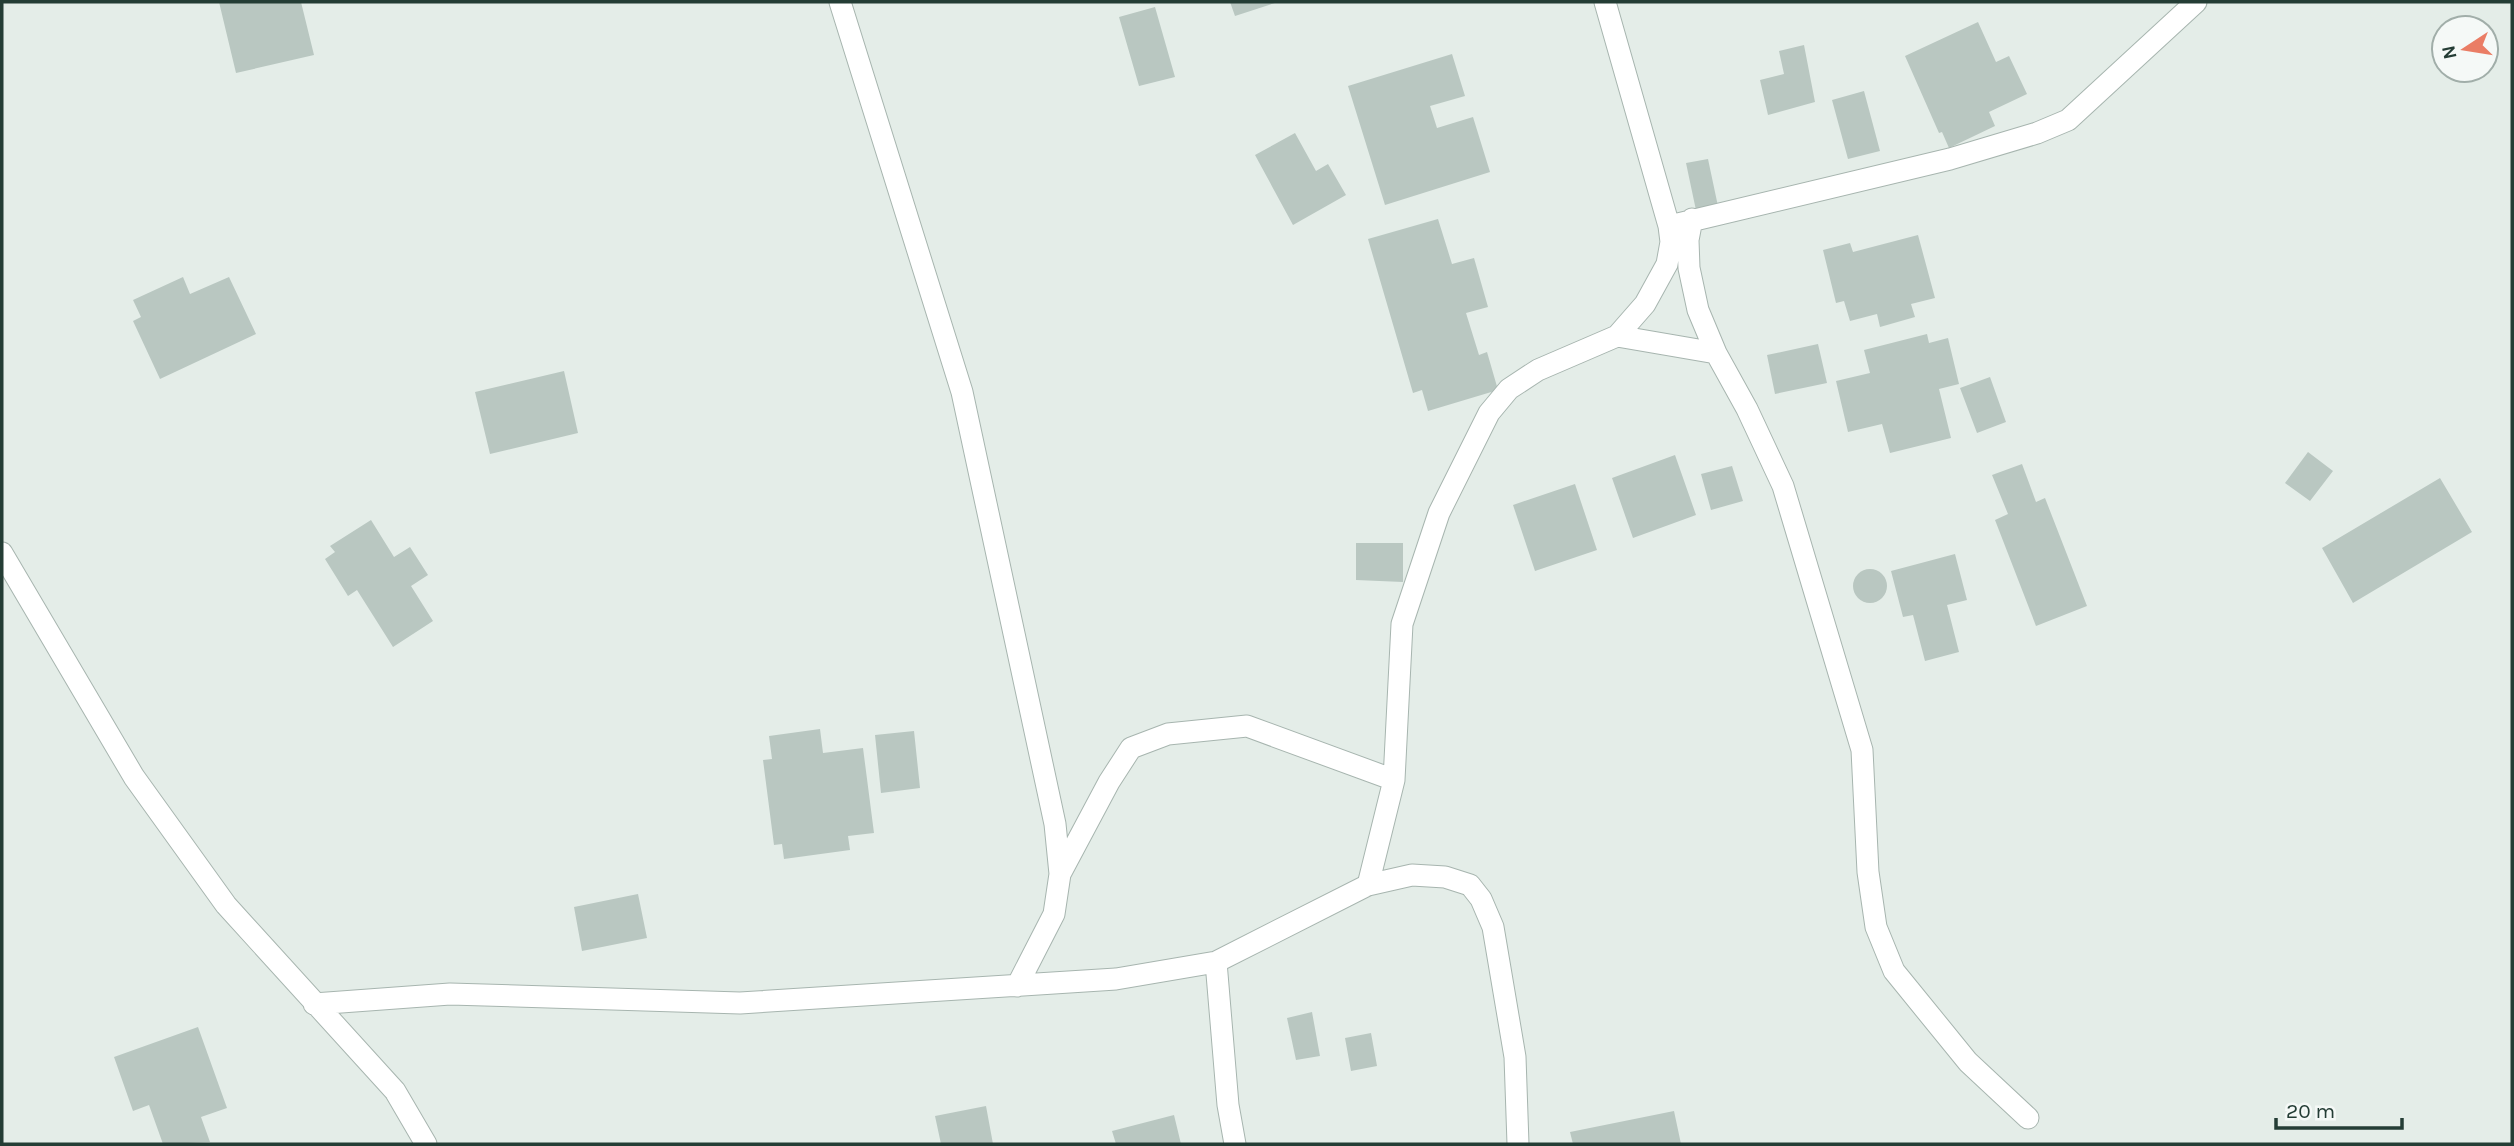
<svg xmlns="http://www.w3.org/2000/svg" width="2514" height="1146" viewBox="0 0 2514 1146" font-family="Karla,sans-serif">
  <style>
    .building { fill: #b9c7c1 }
    .lines { fill: none; stroke-linecap: round; stroke-linejoin: round }
    .street-casing { stroke: #a7b5af; stroke-width: 23 }
    .street { stroke: #fff; stroke-width: 21 }
  </style>
  <rect width="100%" height="100%" fill="#e4ede8"/>
  <!-- building -->
  <path class="building" d="M219,2h82l13,53 -78,18z
    M1230,2h48l-43,14z
    M1155,7l20,70 -36,9 -20,-69z
    M1978,22l18,40 13,-6 18,38 -38,18 6,14 -46,22 -7,-16 -3,1 -34,-77z
    M1804,45l11,57 -47,13 -8,-35 24,-6 -5,-23z
    M1452,54l13,42 -35,10 7,22 36,-11 17,55 -105,33 -37,-119z
    M1864,91l16,60 -32,8 -16,-59z
    M1295,133l21,38 12,-7 18,31 -53,30 -38,-70z
    M1708,159l11,52 -22,4 -11,-52z
    M1438,219l14,45 22,-6 14,49 -22,6 13,42 8,-3 11,38 -70,21 -6,-21 -9,3 -45,-154z
    M1918,235l17,63 -24,6 4,13 -35,10 -3,-13 -27,7 -6,-20 -8,2 -13,-53 27,-7 3,9z
    M183,277l7,17 39,-17 27,57 -96,45 -27,-58 8,-4 -8,-17z
    M1927,334l2,9 19,-5 11,46 -20,5 12,49 -61,15 -8,-29 -34,8 -12,-51 34,-8 -6,-23z
    M1818,344l9,39 -52,11 -8,-39z
    M564,371l14,62 -88,21 -15,-62z
    M1990,377l16,45 -29,11 -17,-45z
    M2308,452l25,19 -23,30 -25,-18z
    M1675,455l21,60 -63,23 -21,-60z
    M2022,464l14,38 9,-4 42,108 -51,20 -41,-106 13,-6 -16,-39z
    M1732,466l11,35 -32,9 -10,-36z
    M2440,478l32,54 -119,71 -31,-55z
    M1575,484l22,66 -62,21 -22,-66z
    M371,520l23,37 16,-10 18,28 -17,11 22,35 -40,26 -36,-57 -9,6 -23,-37 10,-7 -5,-6z
    M1356,543h47v39l-47,-2z
    M1955,554l12,46 -20,5 12,47 -34,9 -12,-46 -10,2 -12,-46z
    M1853 586a17 17 0 1 1 34 0a17 17 0 1 1-34 0Z
    M820,729l3,24 40,-5 11,85 -26,3 2,14 -66,9 -2,-15 -8,1 -11,-85 9,-1 -3,-23z
    M914,731l6,57 -39,5 -6,-58z
    M638,894l9,44 -65,13 -8,-44z
    M1312,1012l8,44 -24,4 -9,-42z
    M198,1027l29,81 -26,9 9,25 -47,2 -14,-39 -16,6 -19,-54z
    M1371,1033l6,33 -26,5 -6,-33z
    M986,1106l7,38h-52l-6,-28z
    M1674,1111l7,33h-108l-3,-12z
    M1174,1115l7,29h-65l-4,-13z"/>
  <g class="lines">
    <defs>
      <path id="street" d="M840,2l122,390 93,432 5,50 -6,40 -37,72
        M1692,219l-4,21 1,28 9,42 18,43 31,56 36,77 79,264 6,122 8,55 18,44 74,91 60,56
        M1678,224l272,-65 87,-26 31,-13 128,-118
        M1617,336l99,17
        M2,553l132,224 92,128 169,186 31,53
        M1060,874l49,-92 22,-34 37,-14 79,-8 147,54
        M1368,885l26,-105 8,-156 37,-111 50,-100 20,-24 29,-19 79,-34 28,-32 22,-40 4,-22 -2,-16 -64,-224
        M1216,962l12,143 7,39
        M314,1004l136,-10 290,9 376,-24 100,-17 152,-77 44,-10 33,2 25,8 11,14 12,28 22,130 3,87"/>
    </defs>
    <!-- street casing -->
    <use href="#street" class="street-casing"/>
    <!-- street -->
    <use href="#street" class="street"/>
  </g>
  <!-- border -->
  <rect width="2514" height="1146" fill="none" stroke="#243d35" stroke-width="7"/>
  <!-- north arrow -->
  <g transform="translate(2465 49) rotate(258)"><circle r="33" fill="#f5f9f7" stroke="#a1aea9" stroke-width="2"/>
  <path d="M0-5L12 26L0 18L-12 26Z" fill="#ea7d65"/>
  <text y="-10" font-size="19" font-weight="bold" text-anchor="middle" fill="#243d35">N</text>
  </g>
  <!-- scale -->
  <path d="M2276 1118v10h126v-10" fill="none" stroke="#243d35" stroke-width="3.5"/>
  <text x="2286" y="1118" font-size="21" fill="#243d35" stroke="#f5f9f7" stroke-width="5" paint-order="stroke">20 m</text>
</svg>
